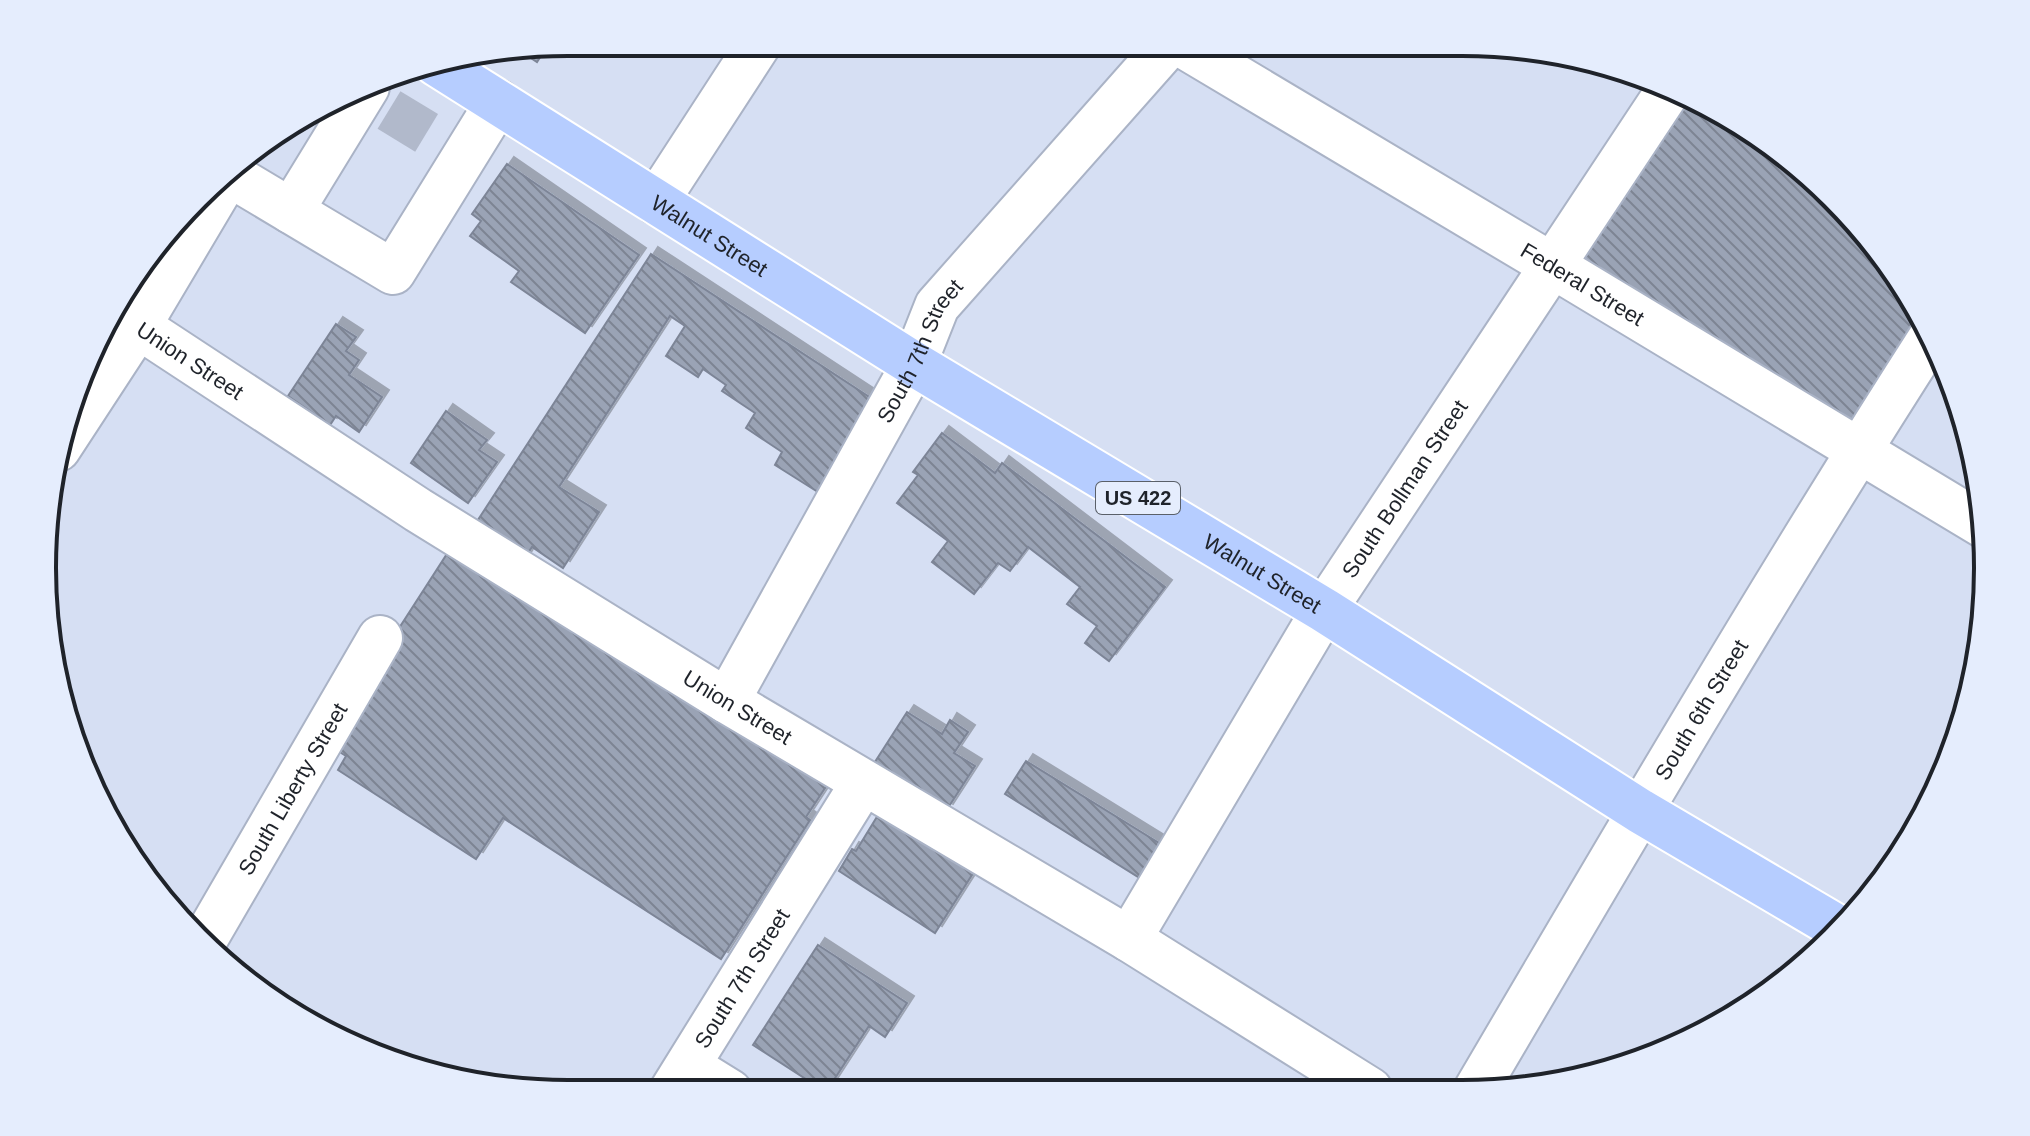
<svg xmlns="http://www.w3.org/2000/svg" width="2030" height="1136" viewBox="0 0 2030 1136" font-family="Helvetica,sans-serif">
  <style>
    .building { fill: url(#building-back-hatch); stroke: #7d8597; stroke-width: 2; filter: url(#shadow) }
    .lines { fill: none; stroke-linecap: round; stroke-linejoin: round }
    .minor-tunnel { stroke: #b1b9cb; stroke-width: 44; stroke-dasharray: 44 22; stroke-linecap: butt }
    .minor-casing { stroke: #aab3c6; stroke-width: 48 }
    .highway-casing { stroke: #fff; stroke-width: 48 }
    .minor { stroke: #fff; stroke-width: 44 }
    .highway { stroke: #b6cdff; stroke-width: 44 }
    .labels { text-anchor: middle; stroke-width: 7; stroke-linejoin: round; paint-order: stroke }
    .shield { fill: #e5edfd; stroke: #5a6069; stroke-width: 2 }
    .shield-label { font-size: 20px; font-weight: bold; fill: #1f232a }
    .street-label { font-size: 22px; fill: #1f232a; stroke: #e5edfd }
    .rim { fill: none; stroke: #1f232a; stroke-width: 4 }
  </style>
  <defs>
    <pattern id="building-back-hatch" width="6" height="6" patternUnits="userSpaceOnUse" patternTransform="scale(2)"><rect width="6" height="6" fill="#9aa3b5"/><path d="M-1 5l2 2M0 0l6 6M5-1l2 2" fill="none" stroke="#7d8493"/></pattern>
    <filter id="shadow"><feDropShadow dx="7" dy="-7" stdDeviation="0" flood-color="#0004"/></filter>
  </defs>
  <rect width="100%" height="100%" fill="#d6dff3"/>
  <!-- building -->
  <path class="building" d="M548,45l-11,17 -18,-12z
    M1677,91l48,22 84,60 71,75 41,66 -74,117 -275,-175z
    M507,164l132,91 -54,78 -74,-51 8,-11 -49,-35 11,-15 -9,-7z
    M651,254l229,150 -59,90 -46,-29 7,-13 -36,-24 9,-15 -33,-22 4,-6 -23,-16 -5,8 -32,-21 19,-30 -15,-10 -111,171 40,25 -36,56 -31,-21 -8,12 -50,-33z
    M336,324l20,13 -10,14 13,9 -10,15 33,22 -23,35 -23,-16 -6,9 -42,-29z
    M446,411l41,29 -8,10 18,12 -29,41 -57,-40z
    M942,433l53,40 7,-10 163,124 -56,74 -24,-18 12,-17 -30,-22 13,-17 -52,-40 -18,24 -12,-8 -24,31 -42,-32 16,-21 -51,-38 21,-28 -5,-3z
    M454,543l373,242 -21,32 4,3 -89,139 -218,-141 -27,41 -138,-89 8,-14 -21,-13z
    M907,712l35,22 8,-14 18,12 -14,21 21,13 -29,45 -73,-46z
    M1026,761l146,90 -21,34 -146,-91z
    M883,807l94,60 -42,66 -96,-62 13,-22 4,2z
    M818,945l89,58 -22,34 -16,-11 -43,66 -73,-47z"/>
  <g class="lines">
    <!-- minor-tunnel -->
    <path class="minor-tunnel" d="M389,110l56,34"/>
    <defs>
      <g id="minor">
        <path id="s1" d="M1179,43l374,223 433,261"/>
        <path d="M229,174l164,98 105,-170"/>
        <path d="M656,202l104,-160"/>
        <path d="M291,211l76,-124"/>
        <path id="s2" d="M115,311l303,199 309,191 402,238 241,151"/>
        <path d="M58,449l81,-124 95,-160"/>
        <path id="s3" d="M727,701l187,-337 23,-58 233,-263"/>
        <path id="s4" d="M1129,939l195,-329 346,-522"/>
        <path id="s5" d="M204,941l176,-303"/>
        <path d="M688,1066l42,26"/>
        <path id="s6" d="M1476,1090c149,-254 298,-508 457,-756"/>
        <path id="s7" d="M671,1092l192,-309"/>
      </g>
      <g id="highway">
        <path id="s8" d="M437,64l477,300 410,246 316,201 202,119"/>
      </g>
    </defs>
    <!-- minor casing -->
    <use href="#minor" class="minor-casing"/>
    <!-- highway casing -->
    <use href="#highway" class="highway-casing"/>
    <!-- minor -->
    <use href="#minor" class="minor"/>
    <!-- highway -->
    <use href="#highway" class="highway"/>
  </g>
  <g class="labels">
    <!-- shield labels -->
    <rect class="shield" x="1096" y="482" width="84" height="32" rx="6"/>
    <g class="shield-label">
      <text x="1138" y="505">US 422</text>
    </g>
    <!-- street labels -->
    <g class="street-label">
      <text dy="8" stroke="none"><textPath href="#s8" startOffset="322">Walnut Street</textPath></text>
      <text dy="8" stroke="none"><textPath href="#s1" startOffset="470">Federal Street</textPath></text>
      <text dy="8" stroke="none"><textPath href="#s3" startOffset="400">South 7th Street</textPath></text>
      <text dy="8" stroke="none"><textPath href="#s2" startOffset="90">Union Street</textPath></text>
      <text dy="8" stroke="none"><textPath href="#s4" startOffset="528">South Bollman Street</textPath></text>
      <text dy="8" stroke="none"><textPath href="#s8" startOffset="970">Walnut Street</textPath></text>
      <text dy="8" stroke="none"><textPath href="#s2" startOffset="738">Union Street</textPath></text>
      <text dy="8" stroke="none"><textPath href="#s6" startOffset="442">South 6th Street</textPath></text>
      <text dy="8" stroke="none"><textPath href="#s5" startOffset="176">South Liberty Street</textPath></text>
      <text dy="8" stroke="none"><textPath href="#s7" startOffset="134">South 7th Street</textPath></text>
    </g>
  </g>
  <!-- crop -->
  <path d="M0 0H2030V1136H0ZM568 56H1462A512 512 0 0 1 1974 568V568A512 512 0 0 1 1462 1080H568A512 512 0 0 1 56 568V568A512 512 0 0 1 568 56Z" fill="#e5edfd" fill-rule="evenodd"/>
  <path class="rim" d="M568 56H1462A512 512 0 0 1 1974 568V568A512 512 0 0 1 1462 1080H568A512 512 0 0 1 56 568V568A512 512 0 0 1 568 56Z"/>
</svg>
